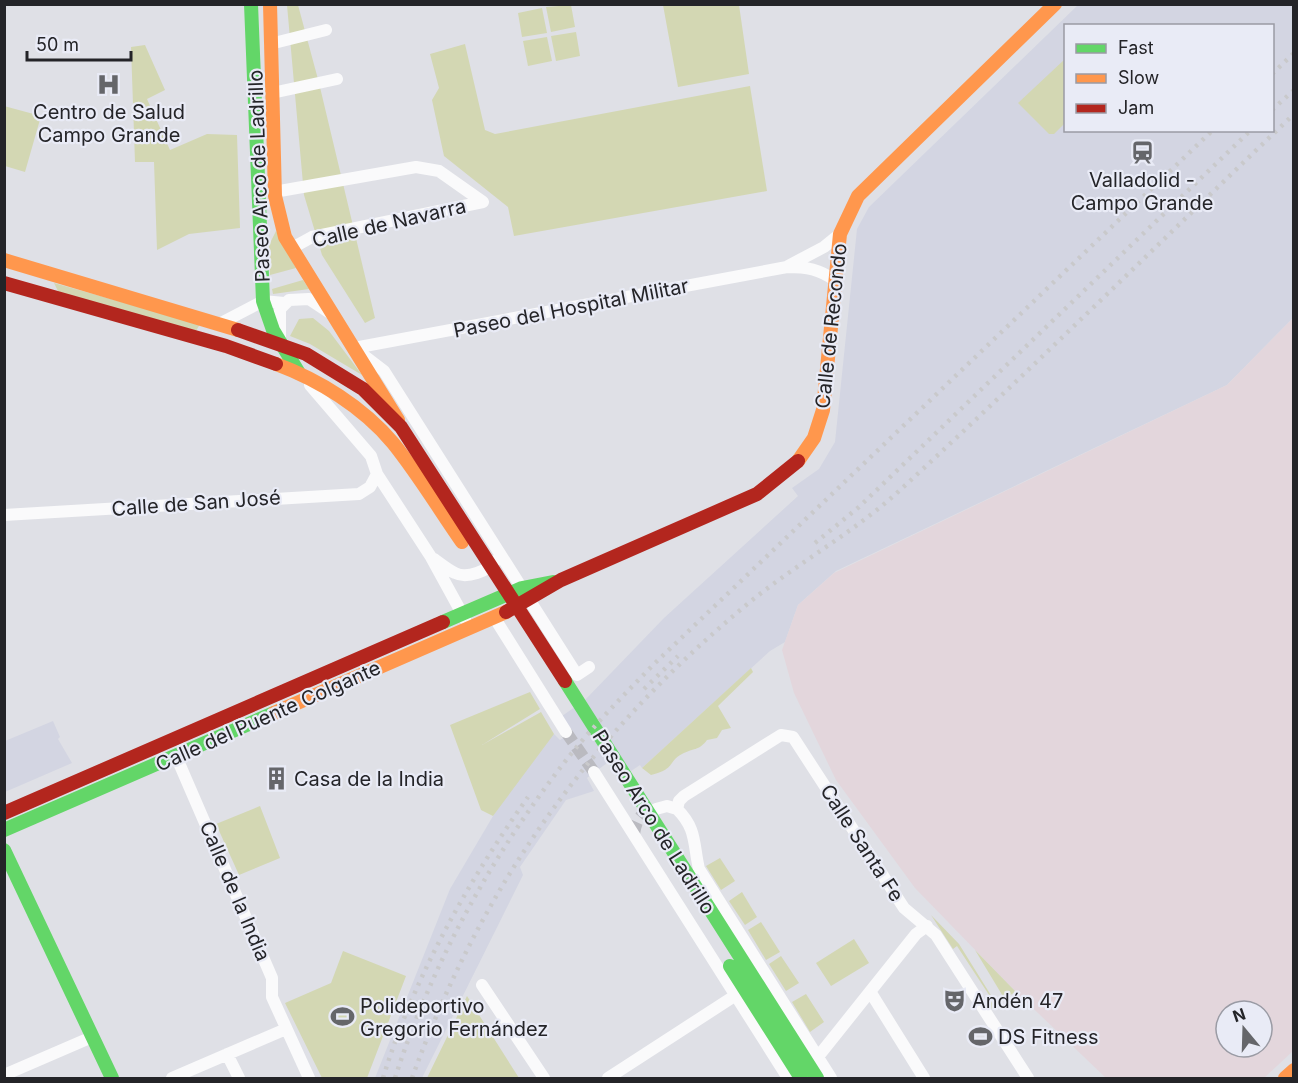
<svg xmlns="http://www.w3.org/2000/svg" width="1298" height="1083" viewBox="0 0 1298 1083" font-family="Inter,sans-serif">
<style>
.built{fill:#d3d5e2;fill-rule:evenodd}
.industrial{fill:#e3d6dc;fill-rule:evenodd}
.green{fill:#d3d7b3}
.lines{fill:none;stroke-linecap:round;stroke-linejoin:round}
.street-tunnel{stroke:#babac0;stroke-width:12;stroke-dasharray:12 6;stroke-linecap:butt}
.street{stroke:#fafafb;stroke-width:12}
.fast{stroke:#63d668;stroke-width:14}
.slow{stroke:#ff974d;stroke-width:14}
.jam{stroke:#b3261e;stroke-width:14}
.rail{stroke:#c9c9cb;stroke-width:4.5;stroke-dasharray:3 6;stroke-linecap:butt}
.labels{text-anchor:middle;stroke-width:4.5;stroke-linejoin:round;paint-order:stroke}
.poi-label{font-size:20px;fill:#242428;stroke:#e9ebf6;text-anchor:start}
.street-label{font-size:20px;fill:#242428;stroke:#e9ebf6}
</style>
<rect width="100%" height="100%" fill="#dfe0e6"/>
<path class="built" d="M 1078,5 L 1293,5 L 1293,318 L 1227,385 L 836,571 L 798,605 L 785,642 L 770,651 L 642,768 L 640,765 L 631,771 L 619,754 L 587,778 L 594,791 L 566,800 L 520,867 L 523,875 L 422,1078 L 375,1078 L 450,889 L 529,755 L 554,734 L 560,740 L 572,732 L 562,716 L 585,700 L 664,618 L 798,496 L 792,488 L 819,469 L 835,442 L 857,229 L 869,207 ZM 1066,26 L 1272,26 L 1272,130 L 1066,130 Z
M 53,721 L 60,737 L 58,739 L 72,763 L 5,792 L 5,741 Z"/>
<path class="industrial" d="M 1293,318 L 1293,1051 L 1264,1078 L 1106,1078 L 1016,992 L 915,888 L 836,780 L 794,693 L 782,650 L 798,605 L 834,573 L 1227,385 ZM 1226,1011 L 1262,1011 L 1262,1047 L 1226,1047 Z"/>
<path class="green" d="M 287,5 L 298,5 L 319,83 L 375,318 L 365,323 L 322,255 L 304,195 Z
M 571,5 L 575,27 L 551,32 L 546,7 Z
M 663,5 L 739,5 L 749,74 L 678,87 Z
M 542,8 L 547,33 L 522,37 L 518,13 Z
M 576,32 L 580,56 L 556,61 L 551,36 Z
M 547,37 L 552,61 L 528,66 L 523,41 Z
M 465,44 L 485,130 L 495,134 L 750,86 L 767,191 L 514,236 L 508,207 L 444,156 L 432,100 L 439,88 L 430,54 Z
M 145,45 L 165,90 L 147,99 L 170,150 L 207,134 L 237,135 L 240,228 L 189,234 L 157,250 L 154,162 L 135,162 L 131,47 Z
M 1065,59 L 1065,123 L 1054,134 L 1049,134 L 1018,103 Z
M 4,106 L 41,116 L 25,172 L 5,166 Z
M 276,231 L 296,268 L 270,275 L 269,245 Z
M 303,280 L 309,289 L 273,294 L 272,289 Z
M 54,283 L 200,324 L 196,331 L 59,293 Z
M 313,318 L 329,331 L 362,375 L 310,344 L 290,336 L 299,319 Z
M 751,668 L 753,672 L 718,706 L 731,728 L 722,730 L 717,738 L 707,740 C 699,751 693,748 682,754 C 668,761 676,769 651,775 L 642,768 Z
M 530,692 L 540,709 L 482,745 L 541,712 L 554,734 L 493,816 L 481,810 L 450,725 Z
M 260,806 L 280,858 L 239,875 L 216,824 Z
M 720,858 L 735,881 L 721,890 L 706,866 Z
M 742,892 L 757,917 L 745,925 L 729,901 Z
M 931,915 L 959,944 L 997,1005 L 992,1009 L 989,1004 L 993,1001 L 957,946 L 953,949 Z
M 761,922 L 780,952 L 766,960 L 748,930 Z
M 854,939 L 869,963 L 831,986 L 816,963 Z
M 975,950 L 1016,992 L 1004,998 Z
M 343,951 L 406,976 L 367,1078 L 322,1078 L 285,1003 L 331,983 Z
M 781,956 L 799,983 L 786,991 L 769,964 Z
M 806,994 L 824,1022 L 810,1032 L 792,1002 Z
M 467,996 L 519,1078 L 427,1078 Z"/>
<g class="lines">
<path class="street-tunnel" d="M 566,732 L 594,772
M 634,834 C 636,821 639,815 652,809"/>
<path class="street" d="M 270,44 L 326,30
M 272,93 L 337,79
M 274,192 L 416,167 L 439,171 L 483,202 L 312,237 L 292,248
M 788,266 L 824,247 L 840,234
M 221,323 L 263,301 L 284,303
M 280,339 L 280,309 L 289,300 L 309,299 L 330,313
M 354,348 L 787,267 C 807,267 819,269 836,281
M 358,351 L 384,371 L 577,675 L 589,667
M 310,385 L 371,456 L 377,474 L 431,557 L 465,619
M 4,515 L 359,494 L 370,487 L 377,474
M 434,559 C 441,564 448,570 455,573 C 467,579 488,571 495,561
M 494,617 L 566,732
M 176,756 L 272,978 L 272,997 L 309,1078
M 594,772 L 788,1078
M 656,809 L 667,806 L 677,809
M 677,809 L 679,801 L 684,796 L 781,735 L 793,737 L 904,908 L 936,935 L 1028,1078
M 677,809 C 697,829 693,843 699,869 L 831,1078
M 482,985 L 544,1078
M 871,993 L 924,1078
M 227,1054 L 239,1078
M 817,1058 L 916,934 L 927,926
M 4,1075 L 92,1037
M 172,1078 L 286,1029
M 608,1078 L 736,995"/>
<path class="fast" d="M 251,4 L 263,301 L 273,330 L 299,373
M 443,622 L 522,588 L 553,582
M 565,681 L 817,1078
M 4,830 L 274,713
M 4,850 L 112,1078
M 730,966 L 801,1078"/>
<path class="slow" d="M 270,4 L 275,196 L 285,237 L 398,420
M 4,260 L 238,330
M 276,364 C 319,380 363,407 393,443 C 418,474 439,509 462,542
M 798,461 L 814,438 L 823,410 L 840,234 L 858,196 L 1055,4
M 274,713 L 506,612
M 1285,1078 L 1294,1070"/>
<path class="jam" d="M 4,283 L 226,346 L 276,364
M 238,330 L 306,354 L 363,389 L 401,427 L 565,681
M 506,612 L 561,580 L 757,494 L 798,461
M 4,813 L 443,622"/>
<path class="rail" d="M 1272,74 L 1294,53
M 1272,110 L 1294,90
M 815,543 L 859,507 L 1251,130
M 644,689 L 678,656
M 383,1078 C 414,977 467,883 528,797
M 395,1078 C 432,963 492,855 567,759 C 593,726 623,696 653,665 L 1213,130
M 412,1078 C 481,887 588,737 745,606 C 794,565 852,534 899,491 C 1033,368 1162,240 1294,114"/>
</g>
<defs>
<symbol id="hospital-bare" viewBox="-9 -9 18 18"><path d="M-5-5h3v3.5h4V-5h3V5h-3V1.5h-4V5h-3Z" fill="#65666a" stroke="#e9ebf6" stroke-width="2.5" paint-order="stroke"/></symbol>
<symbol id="station-bare" viewBox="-9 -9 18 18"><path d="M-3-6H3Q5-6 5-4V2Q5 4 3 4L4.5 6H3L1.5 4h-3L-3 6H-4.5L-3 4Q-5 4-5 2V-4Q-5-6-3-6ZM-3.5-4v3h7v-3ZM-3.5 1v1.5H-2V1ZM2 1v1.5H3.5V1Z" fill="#65666a" stroke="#e9ebf6" stroke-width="2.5" paint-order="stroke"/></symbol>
<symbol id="building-bare" viewBox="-9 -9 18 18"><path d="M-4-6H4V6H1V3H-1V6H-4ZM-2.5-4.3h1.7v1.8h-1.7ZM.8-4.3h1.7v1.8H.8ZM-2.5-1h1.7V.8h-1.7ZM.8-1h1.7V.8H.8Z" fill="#65666a" stroke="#e9ebf6" stroke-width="2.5" paint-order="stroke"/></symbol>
<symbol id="theatre-bare" viewBox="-9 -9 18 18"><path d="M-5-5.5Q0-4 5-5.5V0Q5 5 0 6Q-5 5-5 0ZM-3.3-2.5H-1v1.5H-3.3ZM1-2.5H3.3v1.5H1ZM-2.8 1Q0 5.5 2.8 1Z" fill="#65666a" stroke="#e9ebf6" stroke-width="2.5" paint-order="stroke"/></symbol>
<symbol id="stadium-bare" viewBox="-9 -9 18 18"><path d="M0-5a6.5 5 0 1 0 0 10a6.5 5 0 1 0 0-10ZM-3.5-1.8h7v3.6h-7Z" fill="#65666a" stroke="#e9ebf6" stroke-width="2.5" paint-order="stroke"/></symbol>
</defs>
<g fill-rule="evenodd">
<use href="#hospital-bare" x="92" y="68" width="33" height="33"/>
<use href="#station-bare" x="1126" y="136" width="33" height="33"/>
<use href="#building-bare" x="260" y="762" width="33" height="33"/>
<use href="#theatre-bare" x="938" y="984" width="33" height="33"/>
<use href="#stadium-bare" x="326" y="1000" width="33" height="33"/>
<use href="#stadium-bare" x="964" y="1020" width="33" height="33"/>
</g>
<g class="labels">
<g class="poi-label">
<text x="109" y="119" text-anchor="middle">Centro de Salud<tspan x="109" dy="23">Campo Grande</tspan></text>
<text x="1142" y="187" text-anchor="middle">Valladolid -<tspan x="1142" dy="23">Campo Grande</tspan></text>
<text x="294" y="786">Casa de la India</text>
<text x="972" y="1008">Andén 47</text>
<text x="360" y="1013">Polideportivo<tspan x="360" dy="23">Gregorio Fernández</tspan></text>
<text x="998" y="1044">DS Fitness</text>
</g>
<g class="street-label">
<text transform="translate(259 176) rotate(-92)" y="7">Paseo Arco de Ladrillo</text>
<text transform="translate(389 223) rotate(-13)" y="7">Calle de Navarra</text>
<text transform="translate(571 308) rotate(-11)" y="7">Paseo del Hospital Militar</text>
<text transform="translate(831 326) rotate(-84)" y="7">Calle de Recondo</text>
<text transform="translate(196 503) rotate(-4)" y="7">Calle de San José</text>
<text transform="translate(268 716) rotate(-24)" y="7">Calle del Puente Colgante</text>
<text transform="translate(654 822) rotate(58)" y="7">Paseo Arco de Ladrillo</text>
<text transform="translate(862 843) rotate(57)" y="7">Calle Santa Fe</text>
<text transform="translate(235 891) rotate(67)" y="7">Calle de la India</text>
</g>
</g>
<rect width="1298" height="1083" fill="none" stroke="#242428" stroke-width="12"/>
<rect x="1064" y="24" width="210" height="108" fill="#e9ebf6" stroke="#9a9ba4" stroke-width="1.5"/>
<rect x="1076" y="44" width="30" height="9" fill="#63d668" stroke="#9a9ba4" stroke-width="1.5"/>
<text x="1118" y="54" font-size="18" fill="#242428">Fast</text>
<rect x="1076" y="74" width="30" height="9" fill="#ff974d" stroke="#9a9ba4" stroke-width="1.5"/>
<text x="1118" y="84" font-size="18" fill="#242428">Slow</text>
<rect x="1076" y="104" width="30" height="9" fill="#b3261e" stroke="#9a9ba4" stroke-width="1.5"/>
<text x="1118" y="114" font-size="18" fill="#242428">Jam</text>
<g transform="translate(1244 1029) rotate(341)"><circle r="28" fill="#e9ebf6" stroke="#9a9ba4" stroke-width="1.5"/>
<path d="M0-4.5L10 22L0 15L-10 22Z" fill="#65666a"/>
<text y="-9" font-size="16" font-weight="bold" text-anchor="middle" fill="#242428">N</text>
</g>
<path d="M27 51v9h104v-9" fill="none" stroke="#242428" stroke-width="3"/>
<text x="36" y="51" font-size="18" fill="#242428" stroke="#e9ebf6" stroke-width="4.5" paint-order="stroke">50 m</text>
</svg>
